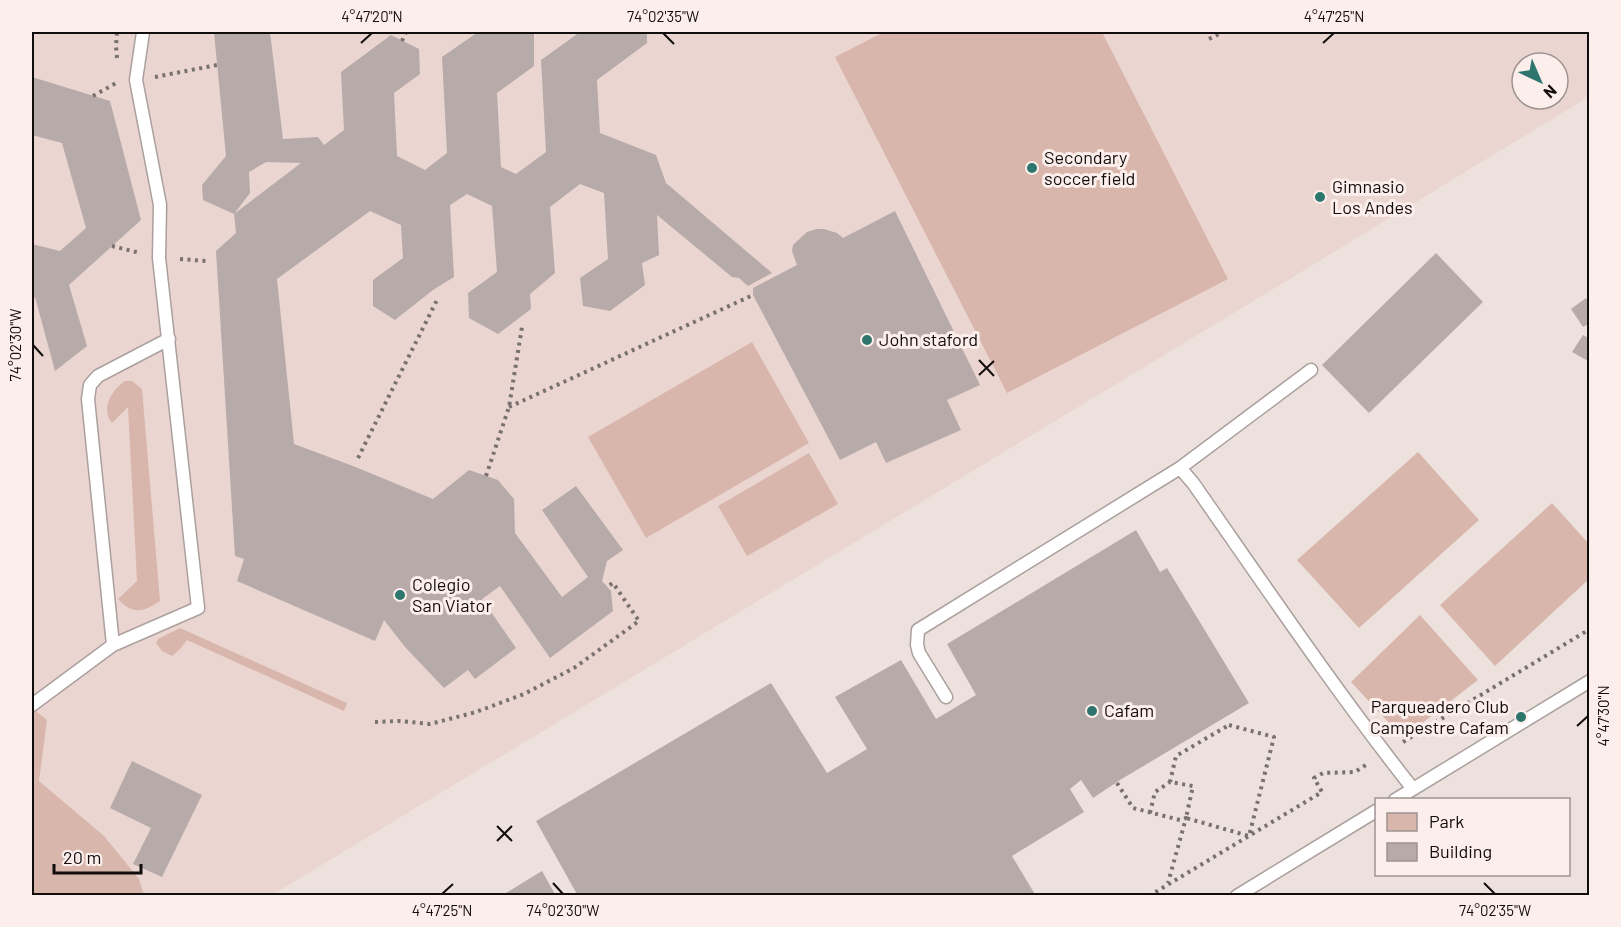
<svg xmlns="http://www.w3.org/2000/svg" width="1621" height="927" viewBox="0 0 1621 927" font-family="Barlow,sans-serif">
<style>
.built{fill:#ead5d0;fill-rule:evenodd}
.green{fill:#d9b6ac}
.building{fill:#b6aba8}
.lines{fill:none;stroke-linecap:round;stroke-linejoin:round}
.service-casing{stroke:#aba09d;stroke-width:15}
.path{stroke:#79716f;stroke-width:4;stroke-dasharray:3 4.5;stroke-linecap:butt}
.service{stroke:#fff;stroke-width:12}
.ticks{fill:none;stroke:#110d0c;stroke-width:2}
.poi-dot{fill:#2d756d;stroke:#fbeeeb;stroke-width:2}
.labels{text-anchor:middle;stroke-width:6;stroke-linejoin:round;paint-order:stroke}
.poi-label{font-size:18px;fill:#110d0c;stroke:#fbeeeb;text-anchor:start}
.neatline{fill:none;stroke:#110d0c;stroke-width:2}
.ticks-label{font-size:15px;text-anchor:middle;fill:#110d0c}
</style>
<rect width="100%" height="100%" fill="#ede1de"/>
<path class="built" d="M 32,32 L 1589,32 L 1590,96 L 1265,294 L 272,895 L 32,896 ZM 1522,63 L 1558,63 L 1558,99 L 1522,99 Z"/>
<path class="green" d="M 884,32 L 1102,32 L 1228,279 L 1007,393 L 835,57 Z
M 752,342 L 809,443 L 646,538 L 588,437 Z
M 125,381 L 132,381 L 142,389 L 160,601 C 144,612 132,615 118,599 L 137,581 L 128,407 L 112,423 C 100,408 112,390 125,381 Z
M 1418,452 L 1479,520 L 1359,628 L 1297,560 Z
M 809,453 L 838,504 L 747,556 L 718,506 Z
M 1552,503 L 1589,544 L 1589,579 L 1495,666 L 1440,605 Z
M 1420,615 L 1478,680 L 1403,738 L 1351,682 Z
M 180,628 L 347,703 L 344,711 L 187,640 L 180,649 L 172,656 L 162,651 L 156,643 L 158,639 Z
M 32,708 L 47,720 L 39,781 L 104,836 L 139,879 L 144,895 L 32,895 Z"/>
<path class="building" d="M 214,32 L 270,32 L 283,139 L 318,137 L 324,145 L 344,130 L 341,72 L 391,35 L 419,49 L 420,74 L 394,93 L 397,156 L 425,170 L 447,153 L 442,57 L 478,32 L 534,32 L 534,66 L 497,93 L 501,167 L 516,174 L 546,152 L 541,60 L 580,32 L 647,32 L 647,43 L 597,80 L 600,133 L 656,155 L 666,183 L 772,273 L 748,286 L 739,278 L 732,277 L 657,215 L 659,255 L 642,263 L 645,285 L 610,311 L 583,306 L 580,278 L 608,259 L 604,193 L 580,184 L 550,207 L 555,273 L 530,294 L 531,309 L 498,334 L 469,318 L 468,293 L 497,272 L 492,206 L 467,194 L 450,205 L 454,277 L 433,290 L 395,320 L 373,306 L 373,280 L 403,258 L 401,225 L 370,211 L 277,279 L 294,444 L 353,466 L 433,499 L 469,470 L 498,480 L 514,499 L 515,533 L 562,597 L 588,577 L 542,510 L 576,486 L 623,550 L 607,561 L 602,581 L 611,591 L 613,611 L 550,658 L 500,586 L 482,599 L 516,648 L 475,679 L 468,670 L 444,688 L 405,647 L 384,620 L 375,641 L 237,581 L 244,559 L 235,556 L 216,251 L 236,233 L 234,214 L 301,163 L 266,162 L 249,172 L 250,193 L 234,214 L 203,200 L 202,185 L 226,156 Z
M 32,77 L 110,101 L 141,220 L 69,285 L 87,346 L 55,371 L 35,297 L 32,301 L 32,244 L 60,251 L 86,228 L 62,143 L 32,135 Z
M 895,211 L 980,385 L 947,400 L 961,430 L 886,463 L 876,442 L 840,460 L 753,295 L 753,288 L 797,265 L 792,251 L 793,245 L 807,232 L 817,229 L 824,229 L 837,233 L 843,238 Z
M 1436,253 L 1483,302 L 1369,413 L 1322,365 Z
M 1586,298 L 1590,304 L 1590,323 L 1583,327 L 1571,309 Z
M 1583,335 L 1590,339 L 1588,361 L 1572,352 Z
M 1136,530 L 1160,572 L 1167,568 L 1249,703 L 1120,780 L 1093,798 L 1081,780 L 1070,789 L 1084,812 L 1012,856 L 1036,896 L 578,896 L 536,821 L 771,683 L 827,773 L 867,749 L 835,697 L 901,660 L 936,719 L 976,695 L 947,644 Z
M 132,761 L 202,795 L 162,877 L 133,864 L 151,828 L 110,808 Z
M 542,871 L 556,896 L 501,896 Z"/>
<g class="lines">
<defs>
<path id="service" d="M 1180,468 L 1311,370
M 113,645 L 88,399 L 90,385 L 98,376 L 169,339
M 946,697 L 919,653 L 917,645 L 918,630 L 1180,468 L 1193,483 C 1265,586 1335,690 1413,789
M 32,705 L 113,645 L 198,608 L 159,258 L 160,205 L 136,80 L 143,32
M 1395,800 L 1590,681
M 1237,896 L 1376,811"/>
</defs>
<use href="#service" class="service-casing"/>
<path class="path" d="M 1209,39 L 1223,32
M 402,41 L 406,32
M 117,58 L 116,46 L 117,32
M 155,77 L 217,65
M 93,96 L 116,83
M 112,246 L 140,253
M 180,259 L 206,261
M 509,407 L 753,295
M 358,458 L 437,300
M 486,476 L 509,407 L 522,327
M 375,722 L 399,721 L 430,724 L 476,712 L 524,694 L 574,668 L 639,621 L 613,583 L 607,587
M 1229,725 L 1274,737 L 1249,836 L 1186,818 L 1193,786 L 1170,782 L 1176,756 Z
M 1403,742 L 1590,629
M 1117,783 L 1133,808 L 1180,820 L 1186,818 L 1168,883
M 1150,813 L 1155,792 L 1170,782
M 1149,896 L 1322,792 L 1314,778 L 1323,773 L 1355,772 L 1369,763"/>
<use href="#service" class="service"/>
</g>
<path class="ticks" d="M 663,33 L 674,44M 361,43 L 372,33M 1323,43 L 1334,33M 33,345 L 43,356M 979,360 L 994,376M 979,375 L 994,361M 1577,726 L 1588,716M 497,826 L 512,841M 497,841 L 512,826M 553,883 L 563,894M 1484,883 L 1495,894M 442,894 L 453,884"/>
<g class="poi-dot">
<circle cx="1032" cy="168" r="6"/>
<circle cx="1320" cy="197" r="6"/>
<circle cx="867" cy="340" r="6"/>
<circle cx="400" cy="595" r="6"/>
<circle cx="1092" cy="711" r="6"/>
<circle cx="1521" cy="717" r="6"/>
</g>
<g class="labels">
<g class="poi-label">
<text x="1044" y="164">Secondary<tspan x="1044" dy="21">soccer field</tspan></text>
<text x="1332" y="193">Gimnasio<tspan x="1332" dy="21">Los Andes</tspan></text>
<text x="879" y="346">John staford</text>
<text x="412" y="591">Colegio<tspan x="412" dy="21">San Viator</tspan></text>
<text x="1509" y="713" text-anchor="end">Parqueadero Club<tspan x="1509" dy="21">Campestre Cafam</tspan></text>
<text x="1104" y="717">Cafam</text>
</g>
</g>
<rect width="1621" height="927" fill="none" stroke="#fbeeeb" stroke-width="66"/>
<rect x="1375" y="798" width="195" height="78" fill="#fbeeeb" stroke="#9d9492" stroke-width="1.5"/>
<rect x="1387" y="813" width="30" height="18" fill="#d9b6ac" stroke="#9d9492" stroke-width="1.5"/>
<text x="1429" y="828" font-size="18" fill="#110d0c">Park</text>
<rect x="1387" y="843" width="30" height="18" fill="#b6aba8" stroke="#9d9492" stroke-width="1.5"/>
<text x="1429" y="858" font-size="18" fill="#110d0c">Building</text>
<g transform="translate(1540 81) rotate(136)"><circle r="28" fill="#fbeeeb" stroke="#9d9492" stroke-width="1.5"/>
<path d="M0-4.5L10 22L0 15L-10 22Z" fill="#2d756d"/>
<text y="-9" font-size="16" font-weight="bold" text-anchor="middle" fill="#110d0c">N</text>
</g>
<path d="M54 864v9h87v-9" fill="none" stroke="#110d0c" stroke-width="3"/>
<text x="63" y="864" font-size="18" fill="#110d0c" stroke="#fbeeeb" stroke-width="4.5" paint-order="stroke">20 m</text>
<rect x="33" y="33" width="1555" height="861" class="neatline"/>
<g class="ticks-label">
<text x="372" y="22">4°47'20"N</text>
<text x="663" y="22">74°02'35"W</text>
<text x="1334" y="22">4°47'25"N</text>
<text transform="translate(16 345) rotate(-90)" y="5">74°02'30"W</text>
<text transform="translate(1604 716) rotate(-90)" y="5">4°47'30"N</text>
<text x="442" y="916">4°47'25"N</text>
<text x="563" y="916">74°02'30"W</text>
<text x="1495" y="916">74°02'35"W</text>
</g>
</svg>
